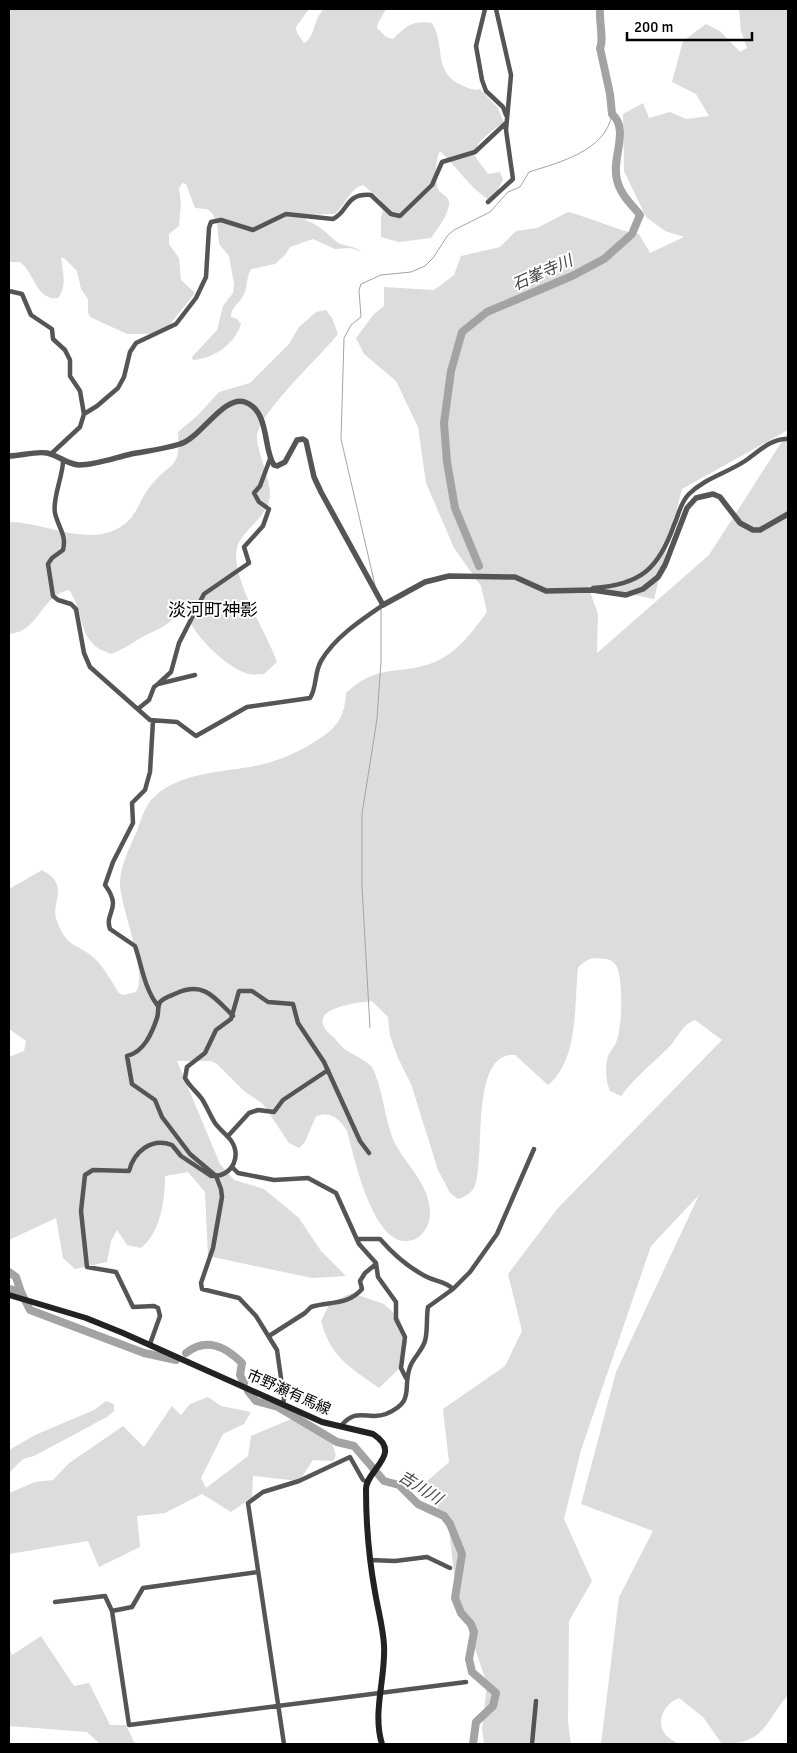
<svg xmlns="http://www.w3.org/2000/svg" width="797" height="1753" viewBox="0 0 797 1753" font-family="Signika,'Noto Sans JP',sans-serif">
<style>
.green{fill:#dcdcdc}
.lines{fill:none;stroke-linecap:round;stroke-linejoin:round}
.stream{stroke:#a3a3a3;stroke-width:1}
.river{stroke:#a3a3a3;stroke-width:8}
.minor{stroke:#555;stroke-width:4.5}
.tertiary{stroke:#555;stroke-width:5.5}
.secondary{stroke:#222;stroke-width:6}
.labels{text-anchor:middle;stroke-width:4;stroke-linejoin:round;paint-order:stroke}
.street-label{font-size:15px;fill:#000;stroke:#fff}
.water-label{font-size:16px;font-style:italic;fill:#444;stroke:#fff}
.quarter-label{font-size:18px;fill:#000;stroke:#fff}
</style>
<rect width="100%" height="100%" fill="#fff"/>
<path class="green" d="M 9,9 L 309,9 L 296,27 L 297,33 L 304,43 C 315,38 313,19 324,9 L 386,9 L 378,23 L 377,28 L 386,37 L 393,39 C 406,26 413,20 432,23 C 446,45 432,71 461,85 C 468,88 473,91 480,89 L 498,108 L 504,123 C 492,130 476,141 474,155 L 488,174 L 500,172 L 503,180 L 495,194 L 487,199 C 466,183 458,168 440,151 C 435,159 435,180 438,189 C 441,195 450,196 449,204 C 448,216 437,229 431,238 L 399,242 L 381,237 L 381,217 L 384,208 L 380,199 L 363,185 C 350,188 345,205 335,214 L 308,215 L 305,220 C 321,226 325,232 337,242 C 342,246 353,245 362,252 L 351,248 L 335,249 L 313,239 L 290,247 L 285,255 L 275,264 L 251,269 C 246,277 248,288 243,296 C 238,305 231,307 231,317 L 237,319 L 241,324 C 235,344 213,359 193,360 L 192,357 L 217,330 L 223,306 L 233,293 L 234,284 L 229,256 L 219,244 L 217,223 L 212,213 L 207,209 L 195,208 L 186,184 L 183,183 L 179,188 L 181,204 L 179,226 L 169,234 L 169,244 L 179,258 L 181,280 L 195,293 L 171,323 L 164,329 L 149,334 L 127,334 L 90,317 L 88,312 L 88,299 L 81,289 L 77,271 L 64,258 L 61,258 C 63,272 67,286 58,298 C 36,301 35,273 20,262 L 9,262 Z
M 739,9 L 788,9 L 788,430 L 682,489 L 654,599 L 588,586 L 598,614 L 597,653 L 709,555 L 788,432 L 788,1695 C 764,1723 765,1744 722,1744 L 703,1717 L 679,1698 C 665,1703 655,1721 665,1734 C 668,1738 674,1741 678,1744 L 601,1744 L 619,1597 L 653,1531 L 581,1504 L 616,1372 L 699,1195 L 651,1246 L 581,1450 L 564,1519 L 592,1581 L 569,1621 L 568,1722 L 571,1744 L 484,1744 L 482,1729 L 487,1684 L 456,1593 L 449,1528 L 425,1483 L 449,1462 L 443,1409 L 505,1366 L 522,1331 L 508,1274 L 558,1208 L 722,1040 L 695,1020 C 681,1025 678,1039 668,1048 C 652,1064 634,1078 621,1096 L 610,1091 C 606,1081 605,1071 607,1060 C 608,1053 615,1047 617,1040 C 622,1026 624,975 615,964 C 610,958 604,959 597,958 C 590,958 582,962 578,968 C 574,1005 579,1060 548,1085 L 515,1055 C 468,1051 487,1162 474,1188 C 471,1193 464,1197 458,1199 L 450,1193 L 438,1170 L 411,1084 L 398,1058 L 390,1036 L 388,1017 L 372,1001 C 354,1003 301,1009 332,1036 C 337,1040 340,1046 346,1050 C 355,1056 364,1059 372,1067 C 384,1090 385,1127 397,1147 C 409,1168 431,1187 430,1215 C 430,1224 423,1236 415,1239 C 375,1257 354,1156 347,1131 C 339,1118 331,1111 316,1116 L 305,1142 L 299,1148 L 289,1143 L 263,1104 L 244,1091 L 217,1064 L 211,1061 L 177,1061 L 220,1164 L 234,1180 L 264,1189 L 299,1218 L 321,1251 L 346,1276 L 312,1278 L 208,1256 L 205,1192 L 188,1172 L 165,1176 C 165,1199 161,1232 141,1248 L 127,1245 L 117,1230 L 111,1241 L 107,1262 L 75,1269 L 63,1258 L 56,1218 L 9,1240 L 9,1057 L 24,1051 L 26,1041 L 9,1029 L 9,889 L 42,870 C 72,887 49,901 57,921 C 68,950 75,941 94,958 C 104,967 111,981 119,993 L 123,995 L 136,992 C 149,972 119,906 120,881 C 121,864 130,847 137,831 C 141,820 145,805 154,797 C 185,768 233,774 271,762 C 287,757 302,750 316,741 C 336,729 345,717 346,693 C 379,662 400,676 435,662 C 458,652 472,632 487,612 L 481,586 L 454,548 L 426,483 L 418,427 L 396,381 L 364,354 L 356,338 L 374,314 L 384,306 L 384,287 L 434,290 L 454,275 L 461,256 L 500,247 L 516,231 L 537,228 L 568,212 C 593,218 614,230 639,234 L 650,253 L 684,237 L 665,231 L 646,217 L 624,171 L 623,114 L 643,103 L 649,118 L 670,112 L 686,119 L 709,116 L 696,94 L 672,82 L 683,41 L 706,24 L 720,31 L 740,52 L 747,48 L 741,31 Z
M 326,310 L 332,318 L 338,334 C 322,355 256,415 257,438 C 258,457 274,484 269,501 C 265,518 240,533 237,548 C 230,577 267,633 277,662 L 264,674 C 259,674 253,675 249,674 C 228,669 193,635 187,615 L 179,613 C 165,629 156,629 139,639 C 129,645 122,650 111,654 C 105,651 97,649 93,644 C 79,630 82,607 69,590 C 41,595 39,632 9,634 L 9,522 C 48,522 98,553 130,519 C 139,509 143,493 153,483 C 174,459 180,470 178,432 L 197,416 L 219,392 L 250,383 L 289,344 L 299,327 L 316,312 Z
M 352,1293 L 384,1304 L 400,1319 L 407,1343 L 401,1367 L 379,1388 C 350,1367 331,1358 321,1321 L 330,1303 Z
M 208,1397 L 221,1406 L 251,1412 L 244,1424 L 223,1434 L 201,1478 L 206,1488 L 248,1456 L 251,1436 L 296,1417 L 305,1419 L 330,1436 L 336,1456 L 333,1461 L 313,1460 L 299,1481 L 253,1476 L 252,1497 L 231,1512 L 202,1494 L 165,1513 L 137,1516 L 140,1547 L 99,1567 L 88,1541 L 9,1554 L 9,1493 L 35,1482 L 53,1480 L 68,1464 L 123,1426 L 144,1447 L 172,1406 L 181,1415 L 190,1404 Z
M 106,1401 L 114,1404 L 114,1411 L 107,1417 L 34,1456 L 23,1459 L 9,1473 L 9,1450 L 35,1435 L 94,1410 Z
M 41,1636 L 74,1686 L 89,1683 L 110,1725 L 126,1725 L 135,1744 L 100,1744 L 87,1732 L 9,1726 L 9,1648 L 12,1655 Z"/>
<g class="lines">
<path class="stream" d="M 375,585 L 341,439 L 344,338 L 351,325 L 361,317 L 359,290 L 361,284 L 381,275 L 411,272 L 425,266 L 433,258 L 448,235 L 454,230 L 490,212 L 508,192 L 520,187 L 529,172 C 560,162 606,151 612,114
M 370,1028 L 362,887 L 362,814 L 377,719 L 381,661 L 381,608"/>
<path class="river" d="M 479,566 L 455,508 L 447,462 L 444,423 L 451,371 L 462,332 L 487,312 L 572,276 L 604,259 L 632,234 L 640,215 C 631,204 620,194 617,180 C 611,158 630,130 612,114 L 610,94 L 600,48 C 604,41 599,20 600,9
M 9,1272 L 16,1277 L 21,1292
M 9,1289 L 21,1292 L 30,1310 L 144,1353 L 176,1360
M 186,1353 C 206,1337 225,1346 242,1363 L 240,1375 L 244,1383
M 248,1391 L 256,1401 L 278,1407 L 337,1442 L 354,1446 L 384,1481 L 399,1485 L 418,1504 L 444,1516 L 450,1524 L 462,1554 L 455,1598 L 461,1613 L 471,1624 L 474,1632 L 469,1659 L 472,1672 L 496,1693 L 493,1706 L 476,1722 L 473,1744"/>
<path class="minor" d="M 485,9 L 476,46 L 482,80 L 486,91 L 503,107 L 506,115
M 488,202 L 513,179 L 506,130 L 511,75 L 496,9
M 9,291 L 22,294 L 31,315 L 52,329 L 53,339 L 65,350 L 70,360 L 70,376 L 80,391 L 84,414 L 80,427 L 51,454
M 84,414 L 97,406 L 118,388 L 124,377 L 130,352 L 136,343 L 176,324 L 196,298 L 206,277 L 209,228 L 211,222 L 221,220 L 253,230 L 286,214 L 333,219 C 349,211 345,193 371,195 L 391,214 L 400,216 L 432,185 L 442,162 L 475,152 L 506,123
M 63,461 C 63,476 52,499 55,513 C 58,527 67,535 63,550 L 52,558 L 48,564 L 53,596 L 58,600 L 71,604 L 76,609 L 84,653 L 90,667 L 150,720 L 177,722 L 196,736 L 247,707 L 310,698 C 317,688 314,673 321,661 C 335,637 361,620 383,605
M 592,590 L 593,588 C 641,585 659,568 674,525 C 679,514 680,503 689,494 C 705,478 727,473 745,461 C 759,451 772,438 788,439
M 158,684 L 171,672 L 179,643 L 204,594 L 249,563 L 244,547 L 263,526 L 269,509 L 259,502 L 254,493 L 260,486 L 270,459
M 139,708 L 149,700 L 154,687 L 158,684 L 195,675
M 153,721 L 150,772 L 145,790 L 132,803 L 133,823 L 113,862 L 105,885 C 123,909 104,912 110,929 L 135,946 C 142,966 144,988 158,1006
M 233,1016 C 215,998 204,981 177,993 C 171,996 165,997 160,1002 C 157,1007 159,1012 157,1018 C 152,1033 144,1052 127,1056 L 132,1084 L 155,1100 L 162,1117 L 190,1154 L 216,1176 L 221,1189 L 222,1197 L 213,1248 L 201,1283 L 202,1289 L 239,1298 L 256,1316 L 277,1350 L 284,1399 L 283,1403
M 228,1136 L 249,1113 L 258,1110 L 274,1112 L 283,1100 L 328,1070
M 233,1168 L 238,1173 L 274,1180 L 308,1178 L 336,1193 L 359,1244 L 376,1263 L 378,1277 L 396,1302 L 396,1319 L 405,1337 L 401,1368 L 406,1378
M 357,1239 L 380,1239 C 393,1254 408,1267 425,1276 C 436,1282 445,1281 453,1289
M 269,1336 L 305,1313 L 311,1307 C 330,1301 347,1306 362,1289 L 360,1281 L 365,1273 L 376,1264
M 150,1344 L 160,1316 L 158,1308 L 154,1306 L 133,1307 L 116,1272 L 87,1267 L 81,1211 L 85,1175 L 93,1170 L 129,1171 C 134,1152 151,1137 172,1145 L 181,1156 L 211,1176 C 233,1178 244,1153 228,1137 C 224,1132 219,1129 215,1123 C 210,1115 207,1107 202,1099 C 197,1092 189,1086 185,1078 L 187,1067 L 205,1053 L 216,1030 L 231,1019 L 239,991 L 252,991 L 268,1002 L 293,1004 L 298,1023 L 324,1062 L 360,1141 L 369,1153
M 341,1426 C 357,1406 368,1421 386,1414 C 416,1401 402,1389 410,1367 C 413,1358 422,1351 425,1341 C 428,1331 426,1318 428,1307 L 453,1289 L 470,1272 L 497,1234 L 534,1149
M 370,1560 L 395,1561 L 427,1557 L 450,1568
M 55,1602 L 105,1596 L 112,1611 L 129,1725 L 466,1682
M 112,1611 L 132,1607 L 143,1588 L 258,1572
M 284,1744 L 248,1503 L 263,1492 L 299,1481 L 350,1457 L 363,1480 L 368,1482
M 532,1744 L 536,1701"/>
<path class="tertiary" d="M 9,456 C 21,456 35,451 47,453 C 58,455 66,464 79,465 C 96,465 114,458 131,454 C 147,451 164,449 180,444 C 201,438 223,395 245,402 C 270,411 263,450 274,465 L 277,466 L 285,462 L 297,440 L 303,439 L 306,441 L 314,477 L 321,492 L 383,605 L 425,582 L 449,576 L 515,577 L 546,591 L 592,590 L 626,595 L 643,589 L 658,577 L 665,565 L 687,508 L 696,498 L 713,494 L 720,497 L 740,523 L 753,530 L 760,530 L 788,514"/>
<path class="secondary" d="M 9,1295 L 86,1318 L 123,1333 L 322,1422 L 373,1434 C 404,1454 366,1470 366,1489 C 366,1523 369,1559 375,1592 C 378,1610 383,1627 384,1645 C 386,1678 372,1712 382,1744"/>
</g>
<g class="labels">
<g class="street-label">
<text transform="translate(289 1392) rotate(24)" y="5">市野瀬有馬線</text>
</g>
<g class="water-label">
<text transform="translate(542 272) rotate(-24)" y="6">石峯寺川</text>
<text transform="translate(421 1487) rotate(32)" y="6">吉川川</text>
</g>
<g class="quarter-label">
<text x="213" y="616">淡河町神影</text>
</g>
</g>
<rect width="797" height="1753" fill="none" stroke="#000000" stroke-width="20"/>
<path d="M627 32v8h125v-8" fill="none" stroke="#000000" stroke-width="2.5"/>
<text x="634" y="32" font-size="15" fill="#000000" stroke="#ffffff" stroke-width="4" paint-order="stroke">200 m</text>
</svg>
